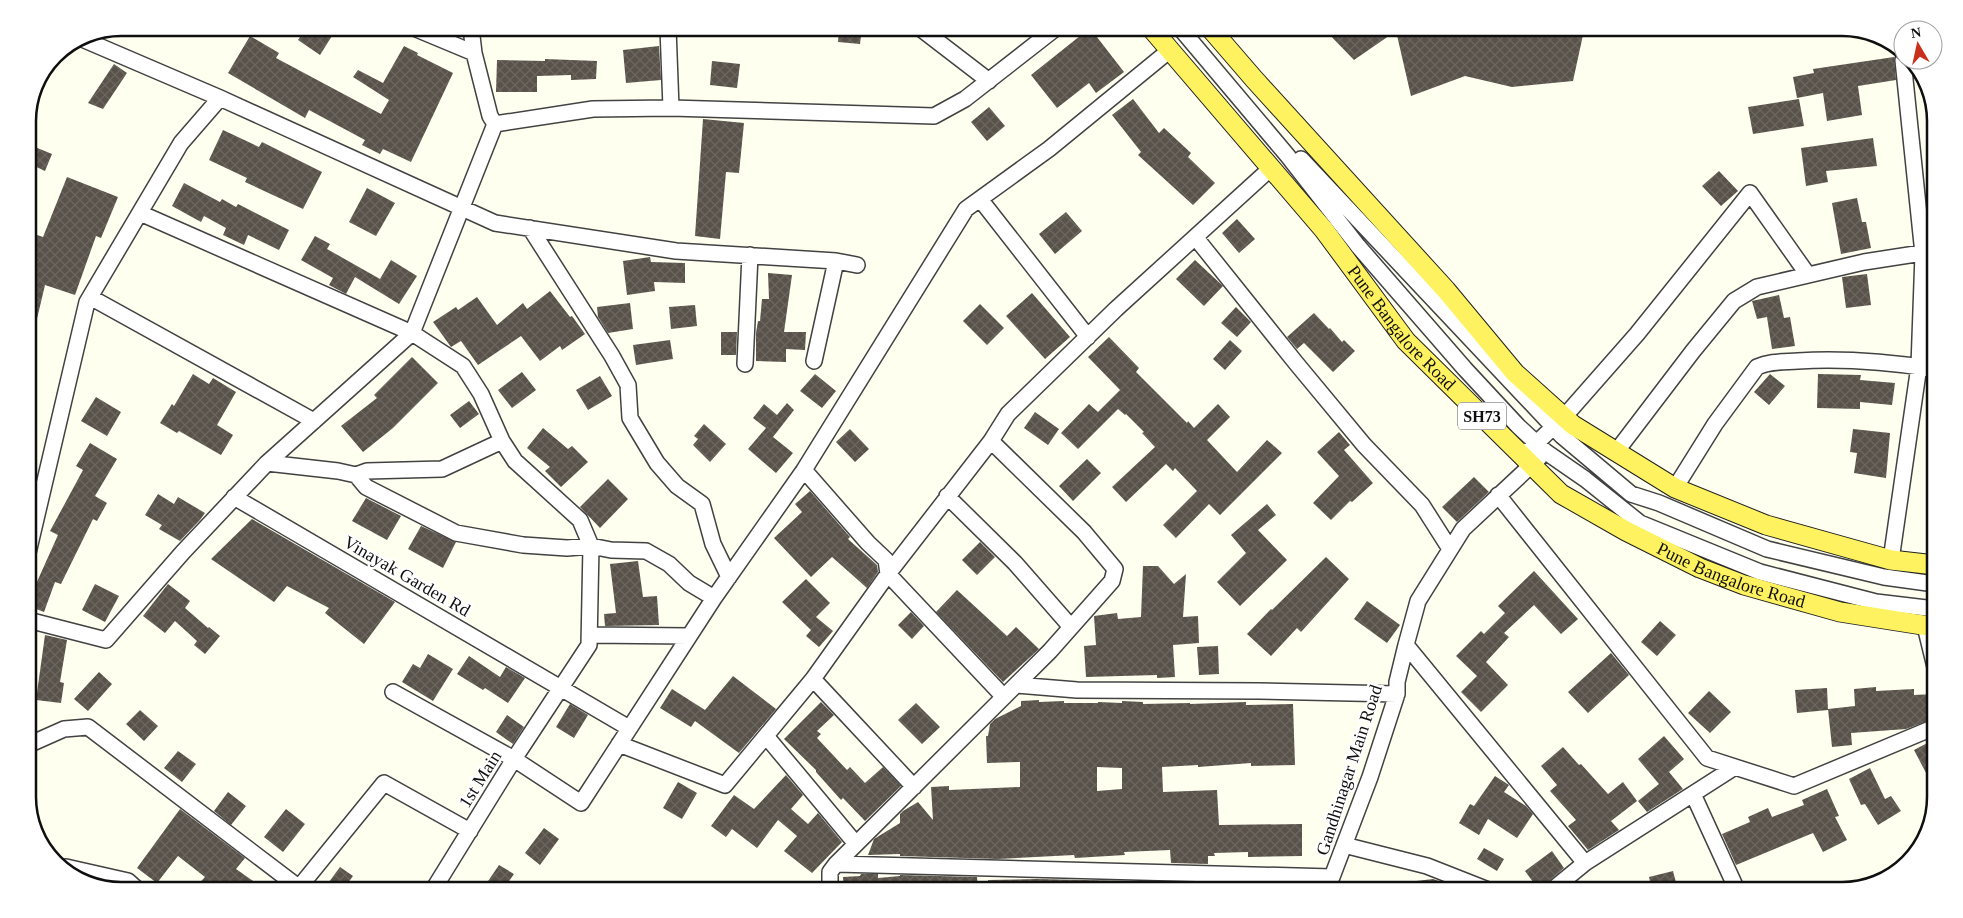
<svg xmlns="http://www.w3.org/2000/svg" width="1963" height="918" viewBox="0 0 1963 918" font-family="'Times New Roman',serif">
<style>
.building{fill:url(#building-cross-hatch);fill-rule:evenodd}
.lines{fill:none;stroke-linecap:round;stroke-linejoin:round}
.minor-casing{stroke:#424242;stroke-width:18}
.major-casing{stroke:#202020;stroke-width:21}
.minor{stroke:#fff;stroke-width:15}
.major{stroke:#fff260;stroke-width:19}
.labels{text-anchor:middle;stroke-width:5;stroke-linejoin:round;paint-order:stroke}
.shield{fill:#fff;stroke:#575757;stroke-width:1}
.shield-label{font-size:16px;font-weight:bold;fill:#0f0f0f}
.street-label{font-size:18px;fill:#0f0f0f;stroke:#fff}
.rim{fill:none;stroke:#0f0f0f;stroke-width:2.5}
</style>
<defs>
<pattern id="building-cross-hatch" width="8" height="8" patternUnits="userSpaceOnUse" patternTransform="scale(1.25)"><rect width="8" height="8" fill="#58524a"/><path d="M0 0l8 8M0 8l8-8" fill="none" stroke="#6b6660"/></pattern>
</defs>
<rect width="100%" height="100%" fill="#fffff0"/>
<path class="building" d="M 306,28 L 337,28 L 320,55 L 298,40 Z
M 839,28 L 862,28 L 860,44 L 838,42 Z
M 1090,28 L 1124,72 L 1096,93 L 1089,83 L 1057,108 L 1031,75 Z
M 1323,28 L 1578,28 L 1583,35 L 1573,81 L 1512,87 L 1465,76 L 1411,96 L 1396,31 L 1354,60 Z
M 250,36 L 279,53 L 276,58 L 381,114 L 389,100 L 353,77 L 358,70 L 383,83 L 404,46 L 418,53 L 417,55 L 453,73 L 411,162 L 383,149 L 380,154 L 362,145 L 365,140 L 309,110 L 305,118 L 228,73 Z
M 659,46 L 661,80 L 626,83 L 623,50 Z
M 1894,57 L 1896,80 L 1858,86 L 1862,115 L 1827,121 L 1823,93 L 1797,98 L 1793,77 L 1814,73 L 1813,69 Z
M 545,59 L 597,61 L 596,79 L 571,80 L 571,75 L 537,76 L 537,92 L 496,92 L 497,60 L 545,61 Z
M 712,61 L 740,64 L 737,88 L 710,85 Z
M 114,64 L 127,73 L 103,109 L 88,103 Z
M 1133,99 L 1159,133 L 1164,128 L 1191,153 L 1188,157 L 1215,183 L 1193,205 L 1138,155 L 1141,152 L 1112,115 Z
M 1799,99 L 1804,126 L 1753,134 L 1748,107 Z
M 989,107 L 1005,126 L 987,141 L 971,122 Z
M 703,119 L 744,123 L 739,173 L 726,172 L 720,239 L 695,236 Z
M 223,130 L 259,147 L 262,142 L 322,172 L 303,209 L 245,182 L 247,178 L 209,160 Z
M 1873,138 L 1877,166 L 1826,171 L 1828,182 L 1806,186 L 1801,148 Z
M 35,147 L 52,154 L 45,171 L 28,163 Z
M 1719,171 L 1738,191 L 1721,206 L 1702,186 Z
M 67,177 L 118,197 L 101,238 L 96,236 L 75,295 L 45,285 L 32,340 L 28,339 L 28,260 L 37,235 L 43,237 Z
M 184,183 L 220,202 L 222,199 L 236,207 L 238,204 L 289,230 L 279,250 L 248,235 L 244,245 L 223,235 L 226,228 L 204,216 L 201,222 L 172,206 Z
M 367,188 L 395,203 L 376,236 L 349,222 Z
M 1857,198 L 1862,222 L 1866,222 L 1871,248 L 1841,254 L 1832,203 Z
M 1066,212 L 1082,231 L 1055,254 L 1039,234 Z
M 1237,219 L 1255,239 L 1239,253 L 1222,233 Z
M 315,236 L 330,244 L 327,249 L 380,279 L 391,260 L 417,276 L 399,304 L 355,277 L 346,294 L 329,285 L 333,278 L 301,260 Z
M 650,257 L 651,262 L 685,263 L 685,283 L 654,282 L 655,291 L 627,295 L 623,261 Z
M 1195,260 L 1223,286 L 1204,306 L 1176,279 Z
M 768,273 L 792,275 L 784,332 L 806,332 L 805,350 L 786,349 L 786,362 L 756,361 L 756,333 L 758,321 L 760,321 L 762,299 L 769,299 Z
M 1867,274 L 1871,305 L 1846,308 L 1842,277 Z
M 550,291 L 570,317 L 572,316 L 585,334 L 562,350 L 560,346 L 540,361 L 521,336 L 478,365 L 461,341 L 451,347 L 433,322 L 456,307 L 458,310 L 477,297 L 497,325 L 523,303 L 527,309 Z
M 1032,293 L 1070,337 L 1045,359 L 1006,316 Z
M 1779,295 L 1784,318 L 1790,317 L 1795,346 L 1772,349 L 1767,317 L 1757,319 L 1752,301 Z
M 630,303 L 633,329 L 608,333 L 598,317 L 597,307 Z
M 980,304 L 1004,328 L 987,345 L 963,321 Z
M 695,305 L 697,326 L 671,329 L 669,307 Z
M 1236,307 L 1251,322 L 1237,337 L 1221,323 Z
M 1314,313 L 1329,329 L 1330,328 L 1342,342 L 1344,340 L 1355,351 L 1333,372 L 1304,343 L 1297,349 L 1287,337 Z
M 721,332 L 737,332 L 736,355 L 721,355 Z
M 1109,337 L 1139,368 L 1136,372 L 1187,423 L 1188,421 L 1194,428 L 1218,404 L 1230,417 L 1207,440 L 1237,472 L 1267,440 L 1282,453 L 1220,515 L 1209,504 L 1176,538 L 1163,525 L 1197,491 L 1175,468 L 1173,471 L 1166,464 L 1126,502 L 1112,487 L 1155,447 L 1142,433 L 1144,432 L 1126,414 L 1125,415 L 1118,409 L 1078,449 L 1061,433 L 1089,404 L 1098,412 L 1120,390 L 1088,357 Z
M 670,340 L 673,359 L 636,365 L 633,345 Z
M 1230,340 L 1242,351 L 1225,370 L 1213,359 Z
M 412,357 L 438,383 L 393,428 L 363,452 L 341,426 L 377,398 L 374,395 Z
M 522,372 L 536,390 L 512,408 L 498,390 Z
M 193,374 L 209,384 L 213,378 L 236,392 L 217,425 L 233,435 L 221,455 L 179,431 L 177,433 L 160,423 L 172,404 L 174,406 Z
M 815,374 L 836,391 L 822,408 L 800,391 Z
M 1770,374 L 1785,386 L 1769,405 L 1754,392 Z
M 1818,374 L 1861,375 L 1860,380 L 1895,383 L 1892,405 L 1860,402 L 1860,409 L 1817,408 Z
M 600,376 L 612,396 L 588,410 L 576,390 Z
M 96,397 L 121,412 L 107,436 L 81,421 Z
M 469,401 L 479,414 L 460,428 L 450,415 Z
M 787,403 L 794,410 L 773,437 L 793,453 L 776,473 L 748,449 L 766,428 L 753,418 L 764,404 L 777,415 Z
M 1035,412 L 1059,429 L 1048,445 L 1024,428 Z
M 704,424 L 726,444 L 710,462 L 693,445 L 698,439 L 694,436 Z
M 543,428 L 568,449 L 572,446 L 588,462 L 561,487 L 545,471 L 550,467 L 527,448 Z
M 850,429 L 869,449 L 855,462 L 836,442 Z
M 1853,429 L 1890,433 L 1886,478 L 1854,473 L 1857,453 L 1850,452 Z
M 1339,432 L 1350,445 L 1344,450 L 1373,483 L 1352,502 L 1350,501 L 1331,520 L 1313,503 L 1339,476 L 1317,452 Z
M 90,443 L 117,459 L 95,496 L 107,503 L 97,521 L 93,519 L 61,584 L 55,582 L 44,612 L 28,606 L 28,592 L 32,582 L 36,584 L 58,535 L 50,531 L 83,470 L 76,466 Z
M 1087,459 L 1101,473 L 1073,501 L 1059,486 Z
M 1474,477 L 1489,492 L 1457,522 L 1442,507 Z
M 608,479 L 628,499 L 600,528 L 580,507 Z
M 810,491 L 850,537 L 848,539 L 877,565 L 878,572 L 867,588 L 832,557 L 811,577 L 774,538 L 802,512 L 795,504 Z
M 158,494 L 174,504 L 178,497 L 205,513 L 200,520 L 180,541 L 159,529 L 162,525 L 145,515 Z
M 366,498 L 401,516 L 387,540 L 352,521 Z
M 1267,504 L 1276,515 L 1258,530 L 1287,560 L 1240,606 L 1217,582 L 1246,553 L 1231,535 Z
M 252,519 L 395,602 L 364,644 L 325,613 L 329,608 L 287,586 L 274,602 L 211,559 Z
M 421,526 L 456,542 L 443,568 L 408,549 Z
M 980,542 L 995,557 L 977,575 L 962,560 Z
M 1326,557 L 1349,579 L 1301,632 L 1297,628 L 1271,656 L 1247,634 L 1271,609 L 1272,610 Z
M 638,561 L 643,597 L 657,596 L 659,625 L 605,626 L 604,614 L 616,613 L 610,564 Z
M 1143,566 L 1158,566 L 1174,584 L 1186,574 L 1183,617 L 1198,616 L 1199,643 L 1173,645 L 1175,677 L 1157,678 L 1157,675 L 1086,677 L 1084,646 L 1096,645 L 1094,616 L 1117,613 L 1118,619 L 1141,617 Z
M 1534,571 L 1578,619 L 1561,634 L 1534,605 L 1504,633 L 1509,637 L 1486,662 L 1508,685 L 1481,712 L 1461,692 L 1477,676 L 1456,656 L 1481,631 L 1484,634 L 1505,613 L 1498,606 Z
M 806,579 L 830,603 L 816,617 L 833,631 L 819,647 L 806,636 L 811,630 L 782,602 Z
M 95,584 L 119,596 L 105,622 L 82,610 Z
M 168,584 L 190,601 L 185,608 L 208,628 L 209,627 L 220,636 L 205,654 L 194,645 L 197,641 L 175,621 L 165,633 L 143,616 Z
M 957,590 L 1007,636 L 1016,627 L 1039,649 L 1003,682 L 936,612 Z
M 1367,601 L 1400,625 L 1387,643 L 1354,619 Z
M 911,612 L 924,626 L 912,639 L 898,625 Z
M 1660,621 L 1676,635 L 1657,656 L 1641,642 Z
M 45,635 L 67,640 L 60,682 L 64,683 L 61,703 L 36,700 Z
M 1218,646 L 1219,674 L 1199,675 L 1197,647 Z
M 1611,653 L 1629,675 L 1588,713 L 1568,692 Z
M 428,654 L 453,669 L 433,701 L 402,682 L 413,664 L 420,668 Z
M 469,656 L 500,677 L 506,667 L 525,678 L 508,703 L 485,688 L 483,690 L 457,674 Z
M 99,672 L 112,684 L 88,711 L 74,699 Z
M 733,676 L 776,709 L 739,753 L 695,721 L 691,727 L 660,708 L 672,689 L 705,710 Z
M 1876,687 L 1876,691 L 1914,689 L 1914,695 L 1935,694 L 1935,718 L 1906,729 L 1851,733 L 1852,745 L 1832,747 L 1828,709 L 1855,706 L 1854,689 Z
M 1827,688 L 1828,710 L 1797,713 L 1795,690 Z
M 1709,691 L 1731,712 L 1710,733 L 1688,713 Z
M 1039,700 L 1039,702 L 1064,701 L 1064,703 L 1098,703 L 1098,702 L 1122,703 L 1122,701 L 1143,702 L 1143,704 L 1190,703 L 1190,704 L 1246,702 L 1246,705 L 1293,704 L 1295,765 L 1251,766 L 1251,763 L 1198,767 L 1198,765 L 1162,767 L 1163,792 L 1217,790 L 1219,825 L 1302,824 L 1302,856 L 1248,857 L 1248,852 L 1214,853 L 1215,856 L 1208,856 L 1208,864 L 1171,863 L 1170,850 L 1124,852 L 1125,855 L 1075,858 L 1074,855 L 998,859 L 900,856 L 900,854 L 868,855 L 874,839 L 900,823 L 900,814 L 903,811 L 918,802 L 933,820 L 931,787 L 949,786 L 949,790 L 1020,787 L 1020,762 L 987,763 L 986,736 L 988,736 L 990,724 L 995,719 L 1021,706 L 1021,701 ZM 1097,767 L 1122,768 L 1122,789 L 1097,791 Z
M 821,702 L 834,715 L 817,731 L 821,734 L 817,738 L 847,770 L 850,767 L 865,783 L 883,767 L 901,786 L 865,821 L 843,798 L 841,800 L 816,772 L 816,770 L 784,739 Z
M 916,703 L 940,727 L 922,744 L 898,720 Z
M 570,704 L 588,715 L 574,738 L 556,727 Z
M 140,710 L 158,726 L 144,741 L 126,724 Z
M 507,715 L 524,727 L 513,744 L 496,732 Z
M 1664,736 L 1684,759 L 1669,772 L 1683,789 L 1647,812 L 1638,801 L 1659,784 L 1638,759 Z
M 1935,739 L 1936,792 L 1914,750 Z
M 1563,747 L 1579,765 L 1581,764 L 1608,794 L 1623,782 L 1637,801 L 1611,821 L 1619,830 L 1588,850 L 1568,826 L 1576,820 L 1550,791 L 1557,785 L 1541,766 Z
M 178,751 L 196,764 L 182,782 L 164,768 Z
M 1870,768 L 1885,799 L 1891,796 L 1901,811 L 1878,825 L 1865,804 L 1861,805 L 1849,779 Z
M 786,775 L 803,795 L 791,809 L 808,824 L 818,813 L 842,842 L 812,873 L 784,851 L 797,836 L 778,820 L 757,848 L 732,829 L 726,837 L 711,826 L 734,795 L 754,809 Z
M 1495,776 L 1509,785 L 1504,792 L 1526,806 L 1533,814 L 1517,838 L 1488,819 L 1479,835 L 1459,823 L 1470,804 L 1474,806 Z
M 678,782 L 697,793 L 682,819 L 663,808 Z
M 1827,789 L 1839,816 L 1835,817 L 1847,840 L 1823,852 L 1813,833 L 1736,865 L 1722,834 L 1750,822 L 1748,817 L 1768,808 L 1772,817 L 1804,805 L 1802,800 Z
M 228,792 L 246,806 L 231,825 L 214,811 Z
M 180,809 L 245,858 L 236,869 L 266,890 L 193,890 L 205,877 L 178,856 L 157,883 L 137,868 Z
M 286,809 L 305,824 L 283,852 L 264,837 Z
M 544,828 L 559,839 L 540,865 L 525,853 Z
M 1484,848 L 1504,859 L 1497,871 L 1477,859 Z
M 1552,851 L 1564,868 L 1539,890 L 1525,871 Z
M 499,865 L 514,874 L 503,890 L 482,890 Z
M 340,867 L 353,876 L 343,890 L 332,890 L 326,886 Z
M 1673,871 L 1678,890 L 1652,890 L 1649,877 Z
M 861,874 L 878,874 L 878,878 L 900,876 L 900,875 L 977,877 L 978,890 L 844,890 L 843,877 L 860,876 Z
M 1037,879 L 1132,881 L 1131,890 L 988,890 L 988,880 Z
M 1433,879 L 1442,882 L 1443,890 L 1401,890 L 1400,883 Z
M 1161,882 L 1235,884 L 1235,890 L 1162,890 Z"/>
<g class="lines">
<defs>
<path id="minor" d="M 414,28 L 474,53
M 471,28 L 474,53 L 490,116 L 495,124 L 593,109 L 671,108 L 934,116 L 965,99 L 1056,28
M 668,28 L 671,108
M 920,28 L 989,81
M 1180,28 L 1287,155 L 1358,246 L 1465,369 L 1518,426 L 1546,452 L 1585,479 L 1640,523 L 1760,572 L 1876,602 L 1935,609
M 80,38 L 220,98 L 495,223 L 676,251 L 836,261 L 857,265
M 1301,159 L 1562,436 L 1631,494 L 1659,503 L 1767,549 L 1884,577 L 1935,584
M 980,199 L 1088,337
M 530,228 L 612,356 L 628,385 L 630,418 L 657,463 L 677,486 L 702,504 L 713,544 L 729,577
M 1196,238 L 1296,363 L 1364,445 L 1422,505 L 1450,549
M 90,297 L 314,421
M 814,361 L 836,261
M 745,364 L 750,255
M 1529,450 L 1564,417 L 1637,334 L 1750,193 L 1808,275
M 1616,452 L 1693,351 L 1734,301 L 1757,287 L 1864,262 L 1935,251
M 267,463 L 338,471 L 356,475 L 367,471 L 442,469 L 502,441
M 804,470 L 868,543 L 886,560 L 888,574 L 1004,697
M 356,475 L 366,487 L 456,533 L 523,545 L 567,548 L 591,546 L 611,550 L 646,551 L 669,564 L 689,583 L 714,598
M 1675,488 L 1715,424 L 1757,367 C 1770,361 1783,362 1798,361 C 1844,358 1889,362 1935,369
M 1498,495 L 1707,758 L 1794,786 L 1935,727
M 947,496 L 1015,563 L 1071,627
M 234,497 L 629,728
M 28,553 L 87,302 L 181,143 L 220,98
M 1891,560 L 1919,366 L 1923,254 L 1903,60
M 28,620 L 106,640 L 183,552 L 267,463 L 412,333 L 140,213
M 1925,626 L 1935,667
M 589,635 L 689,636
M 1406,645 L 1585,863
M 813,679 L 914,787
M 1016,685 L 1077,690 L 1259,691 L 1397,694
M 393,692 L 514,759 L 581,803 L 714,598 L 804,470 L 966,209 L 1049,149 L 1170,50
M 766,736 L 856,844
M 619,744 L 725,785 L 813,679 L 888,574 L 991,441 L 1008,414 L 1116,309 L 1270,169
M 28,745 L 64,729 L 88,727 L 302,890
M 1693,794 L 1737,890
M 1344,845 L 1427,866 L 1488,890
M 836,864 L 1332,877
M 66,867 L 128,881 L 138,890
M 297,890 L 384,783 L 470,831
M 433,890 L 514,759 L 589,645 L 591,546 L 580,520 L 515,461 L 502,441 L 481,394 L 463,366 L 412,333 L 495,124
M 830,890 L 830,872 L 836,864 L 1050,651 L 1112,581 L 1115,569 L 1084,532 L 991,441
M 1327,890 L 1370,777 L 1397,694 L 1397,682 L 1406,645 L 1418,601 L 1463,529 L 1539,458
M 1552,890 L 1585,863 L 1735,767"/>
<g id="major">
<path id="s1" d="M 1151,28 L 1324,230 L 1406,341 L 1561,494 L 1626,531 L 1700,568 L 1744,585 L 1840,612 L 1935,627"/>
<path d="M 1210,28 L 1254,79 L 1446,290 L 1515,373 L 1573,425 L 1675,488 L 1766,525 L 1891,560 L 1935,565"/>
</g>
</defs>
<use href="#minor" class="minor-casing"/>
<use href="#major" class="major-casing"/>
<use href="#minor" class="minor"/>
<use href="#major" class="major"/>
</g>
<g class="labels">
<rect class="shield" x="1458" y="402.5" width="48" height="27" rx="4"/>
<g class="shield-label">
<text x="1482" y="422">SH73</text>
</g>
<g class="street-label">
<text dy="6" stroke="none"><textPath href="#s1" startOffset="391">Pune Bangalore Road</textPath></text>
<text dy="6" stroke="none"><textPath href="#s1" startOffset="811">Pune Bangalore Road</textPath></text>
<text transform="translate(407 576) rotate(30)" y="6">Vinayak Garden Rd</text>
<text transform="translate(1349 770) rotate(-72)" y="6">Gandhinagar Main Road</text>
<text transform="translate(480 779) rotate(-58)" y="6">1st Main</text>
</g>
</g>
<path d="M0 0H1963V918H0ZM121 36H1842A85 85 0 0 1 1927 121V797A85 85 0 0 1 1842 882H121A85 85 0 0 1 36 797V121A85 85 0 0 1 121 36Z" fill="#fff" fill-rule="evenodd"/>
<path class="rim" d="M121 36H1842A85 85 0 0 1 1927 121V797A85 85 0 0 1 1842 882H121A85 85 0 0 1 36 797V121A85 85 0 0 1 121 36Z"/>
<g transform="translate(1918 45) rotate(351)"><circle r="24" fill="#ffffff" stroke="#9f9f9f"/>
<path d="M0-4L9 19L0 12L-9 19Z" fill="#ca2f1b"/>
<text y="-8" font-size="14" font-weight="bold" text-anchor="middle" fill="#0f0f0f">N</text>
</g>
</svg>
